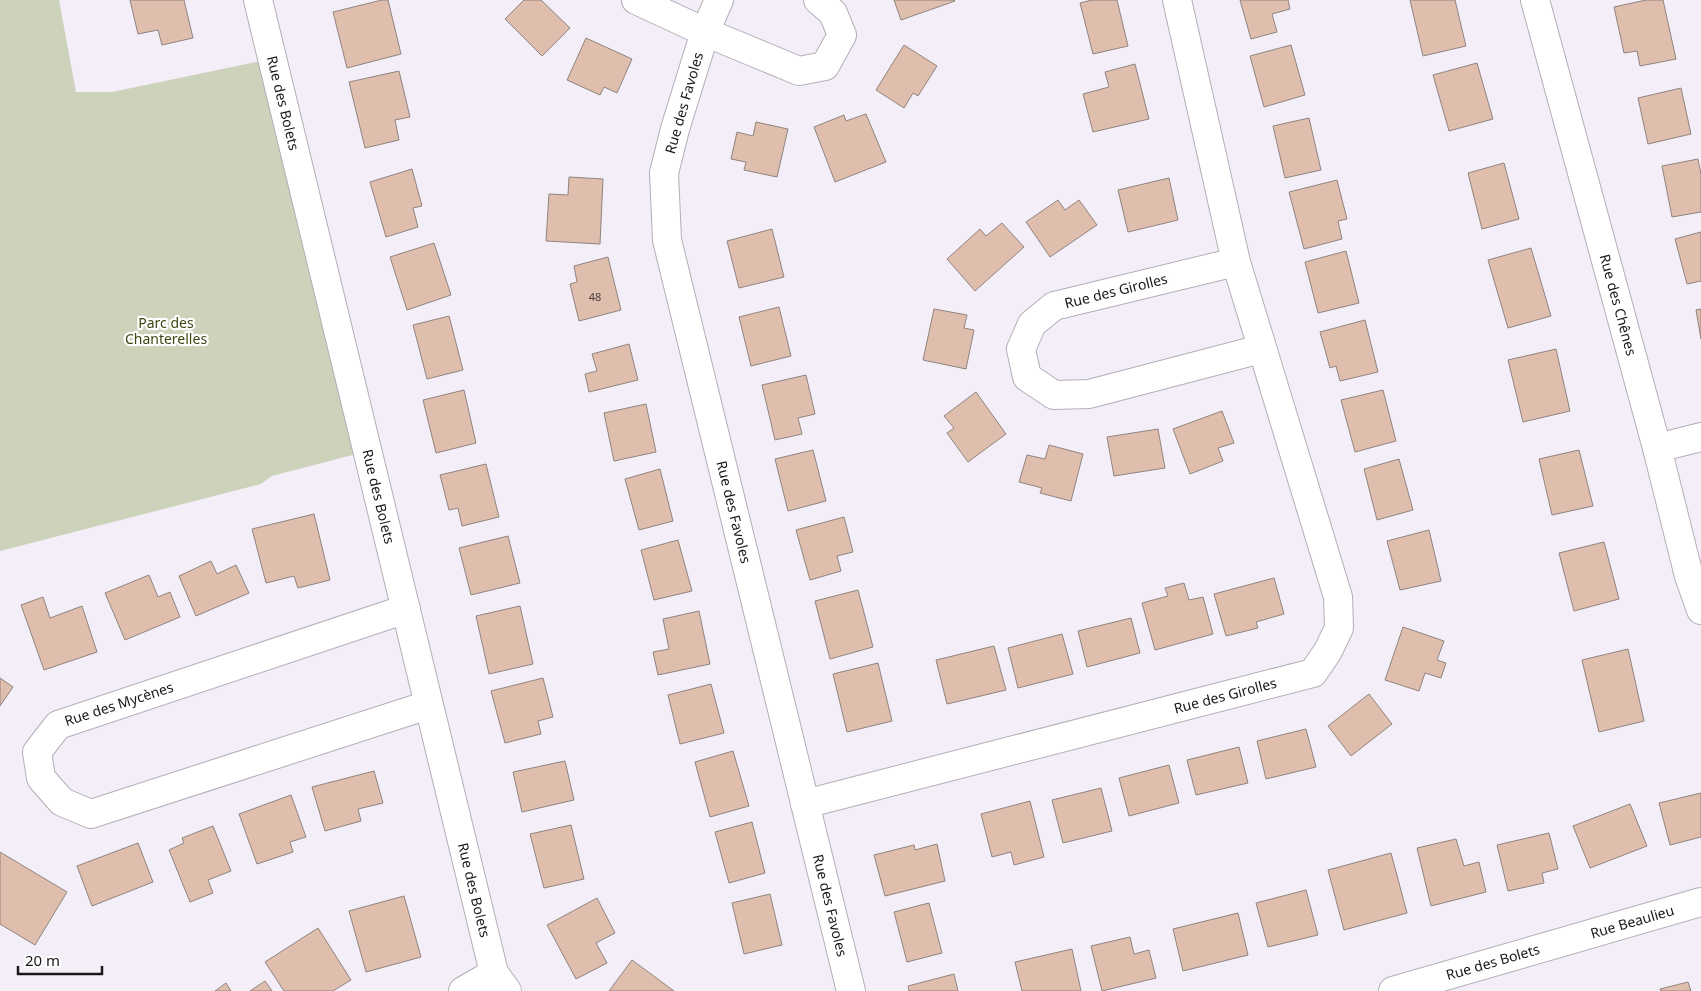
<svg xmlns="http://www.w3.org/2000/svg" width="1701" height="991" viewBox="0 0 1701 991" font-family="'Noto Sans',sans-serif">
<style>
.green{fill:#cdd2ba}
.building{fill:#dfbeae;stroke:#8f847f}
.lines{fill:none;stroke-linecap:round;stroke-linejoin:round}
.minor-casing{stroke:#b3aeb7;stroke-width:30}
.minor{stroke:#fff;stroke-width:28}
.labels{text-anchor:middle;stroke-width:4.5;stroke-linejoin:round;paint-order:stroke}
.number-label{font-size:11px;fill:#4a413f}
.street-label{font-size:14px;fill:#19171a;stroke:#fefefe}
.park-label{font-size:14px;fill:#404611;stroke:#fefefe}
</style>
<rect width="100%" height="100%" fill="#f4eef9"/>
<path class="green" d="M 0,0 L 59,0 L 76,92 L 112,92 L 275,58 L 364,452 L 272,476 L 261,484 L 0,551 Z"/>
<path class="building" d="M 130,0 L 184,0 L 193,38 L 162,45 L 158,30 L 138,34 Z
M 382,0 L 388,0 L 401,54 L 347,68 L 333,12 Z
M 524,0 L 541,0 L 570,28 L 542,56 L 505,19 Z
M 894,0 L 954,0 L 955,1 L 901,20 Z
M 1092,0 L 1117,0 L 1128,46 L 1093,54 L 1080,3 Z
M 1240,0 L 1288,0 L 1290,9 L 1272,14 L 1277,32 L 1251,39 Z
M 1410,0 L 1455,0 L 1466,46 L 1423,56 Z
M 1646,0 L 1663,0 L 1676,59 L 1640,66 L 1637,51 L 1624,53 L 1614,7 Z
M 586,38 L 632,59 L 617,93 L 604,87 L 600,95 L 567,80 Z
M 904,45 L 937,66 L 918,96 L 913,93 L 904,108 L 876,90 Z
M 1291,45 L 1305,95 L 1264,107 L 1250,56 Z
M 1477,63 L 1493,119 L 1449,131 L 1433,75 Z
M 1135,64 L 1149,119 L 1093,132 L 1083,94 L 1109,87 L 1105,72 Z
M 399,71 L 410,117 L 395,120 L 399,140 L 365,148 L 349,82 Z
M 1681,88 L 1691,134 L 1648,144 L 1638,98 Z
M 866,114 L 886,162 L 835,182 L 814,127 L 844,115 L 846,121 Z
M 1309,118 L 1321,170 L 1285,178 L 1273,126 Z
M 756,122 L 788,129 L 777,177 L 744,170 L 746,162 L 731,159 L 737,132 L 753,136 Z
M 1698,159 L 1701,174 L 1701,212 L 1672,217 L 1662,166 Z
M 1504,163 L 1519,219 L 1482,229 L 1468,173 Z
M 412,169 L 422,206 L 413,208 L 418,227 L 386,237 L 370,182 Z
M 569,177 L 603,179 L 600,244 L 546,241 L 549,194 L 568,195 Z
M 1169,178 L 1178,220 L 1128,232 L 1118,190 Z
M 1337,180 L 1347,219 L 1338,221 L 1342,239 L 1304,249 L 1289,192 Z
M 1058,200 L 1065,210 L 1079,200 L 1097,225 L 1050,257 L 1026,222 Z
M 1002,223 L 1024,247 L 975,291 L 947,259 L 980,229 L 986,236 Z
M 772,229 L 784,277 L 739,288 L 727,241 Z
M 1701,232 L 1701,281 L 1687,284 L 1675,239 Z
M 434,243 L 451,295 L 407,310 L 390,257 Z
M 1531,248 L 1551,316 L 1508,328 L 1488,260 Z
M 1346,251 L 1359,303 L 1318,313 L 1305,262 Z
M 608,257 L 621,310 L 579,321 L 570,284 L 577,282 L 574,266 Z
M 779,307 L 791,356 L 751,366 L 739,317 Z
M 934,309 L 967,315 L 964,328 L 974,330 L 966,369 L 923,360 Z
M 1701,309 L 1701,339 L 1696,310 Z
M 449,316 L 463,370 L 427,379 L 413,325 Z
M 1365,320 L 1378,372 L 1340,381 L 1336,366 L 1330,368 L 1320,332 Z
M 629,344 L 638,380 L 589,392 L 585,374 L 597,371 L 592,354 Z
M 1556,349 L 1570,411 L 1523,422 L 1508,360 Z
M 806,375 L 815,414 L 798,418 L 802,434 L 775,440 L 762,385 Z
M 464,390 L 476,443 L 436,453 L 423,400 Z
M 1383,390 L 1396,441 L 1355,452 L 1341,400 Z
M 976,392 L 1006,434 L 968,462 L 947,433 L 954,428 L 944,416 Z
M 646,404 L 656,452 L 614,461 L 604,413 Z
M 1222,411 L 1234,443 L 1218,448 L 1223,461 L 1190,474 L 1173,429 Z
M 1158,429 L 1165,468 L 1114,476 L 1107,437 Z
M 1049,445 L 1083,454 L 1071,501 L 1040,493 L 1042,488 L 1019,482 L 1027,455 L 1045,459 Z
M 813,450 L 826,501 L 788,511 L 775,459 Z
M 1579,450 L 1593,506 L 1552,515 L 1539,459 Z
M 1399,459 L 1413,510 L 1377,520 L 1364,469 Z
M 486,464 L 499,517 L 462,526 L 458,508 L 449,510 L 440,475 Z
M 660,469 L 673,521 L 639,530 L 625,479 Z
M 314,514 L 330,580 L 298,588 L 294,576 L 266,583 L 252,529 Z
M 844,517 L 853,552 L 837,556 L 841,571 L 810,580 L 796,530 Z
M 1429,530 L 1441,581 L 1400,590 L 1387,541 Z
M 508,536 L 520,583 L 471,595 L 459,548 Z
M 678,540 L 692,591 L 654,600 L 641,550 Z
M 1604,542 L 1619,599 L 1574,611 L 1559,553 Z
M 211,561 L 217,574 L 236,565 L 249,593 L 196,616 L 179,576 Z
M 149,575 L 158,597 L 170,592 L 180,617 L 125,640 L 105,593 Z
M 1274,578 L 1284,614 L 1256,622 L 1258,628 L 1226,636 L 1214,594 Z
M 1184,583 L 1189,600 L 1203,597 L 1213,634 L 1155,650 L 1142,603 L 1168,596 L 1165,588 Z
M 858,590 L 873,647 L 830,659 L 815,601 Z
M 43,597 L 50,618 L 82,606 L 97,652 L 44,670 L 21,605 Z
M 520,606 L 533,664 L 489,674 L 476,616 Z
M 699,611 L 710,664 L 658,675 L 653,652 L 669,649 L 663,619 Z
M 1131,618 L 1140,653 L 1087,667 L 1078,631 Z
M 1403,627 L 1444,641 L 1437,660 L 1446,663 L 1441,678 L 1425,673 L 1419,691 L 1385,680 Z
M 1062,634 L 1073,674 L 1018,688 L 1008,648 Z
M 994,646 L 1006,690 L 947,704 L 936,660 Z
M 1628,649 L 1644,721 L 1599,732 L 1582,660 Z
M 878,663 L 892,721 L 847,732 L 833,674 Z
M 0,678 L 13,687 L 0,706 Z
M 543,678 L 553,717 L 538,721 L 541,734 L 505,743 L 491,691 Z
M 711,684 L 724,733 L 680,744 L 668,695 Z
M 1369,694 L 1392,724 L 1351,756 L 1328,726 Z
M 1306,729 L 1316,767 L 1266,779 L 1257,741 Z
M 1239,747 L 1248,783 L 1196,795 L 1187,760 Z
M 733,751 L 749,806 L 710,817 L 695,762 Z
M 565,761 L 574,800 L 522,812 L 513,772 Z
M 1169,765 L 1179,803 L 1129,816 L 1119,778 Z
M 374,771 L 383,803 L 358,809 L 361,821 L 325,831 L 312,787 Z
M 1101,788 L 1112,831 L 1063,843 L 1052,800 Z
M 1701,793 L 1701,837 L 1670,845 L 1659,803 Z
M 291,795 L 306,837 L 290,842 L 293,852 L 257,864 L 239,814 Z
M 1030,801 L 1044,857 L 1014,865 L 1011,852 L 992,857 L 981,814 Z
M 1630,804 L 1647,846 L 1590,868 L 1573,826 Z
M 752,822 L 765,873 L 729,883 L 715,832 Z
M 571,825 L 584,879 L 544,888 L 530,834 Z
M 213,826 L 231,871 L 208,880 L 213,893 L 190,902 L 169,850 L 184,843 L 182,838 Z
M 1549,833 L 1558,869 L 1542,873 L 1544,883 L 1508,891 L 1497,845 Z
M 1456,839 L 1464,866 L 1479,862 L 1486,892 L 1431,906 L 1417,848 Z
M 138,843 L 153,882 L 92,906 L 77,866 Z
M 937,844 L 945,881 L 885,896 L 874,855 L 914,845 L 915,850 Z
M 0,852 L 67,892 L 35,945 L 0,924 Z
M 1391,853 L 1407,913 L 1344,930 L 1328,870 Z
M 1306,890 L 1318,935 L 1268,947 L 1256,903 Z
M 770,894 L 782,945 L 744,954 L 732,903 Z
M 404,896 L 421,957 L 366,972 L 349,911 Z
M 597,898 L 615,933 L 596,943 L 607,963 L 576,979 L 547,925 Z
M 929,903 L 942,953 L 907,962 L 894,912 Z
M 1238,913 L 1248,955 L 1183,971 L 1173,929 Z
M 318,928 L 351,980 L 333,991 L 284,991 L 265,962 Z
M 1130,937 L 1134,954 L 1149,950 L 1156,978 L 1102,991 L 1091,946 Z
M 1072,949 L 1081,991 L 1022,991 L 1015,962 Z
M 632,960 L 674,991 L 609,991 Z
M 954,974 L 958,991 L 909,991 L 908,986 Z
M 265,981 L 272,991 L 250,991 Z
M 1688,982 L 1691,991 L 1661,991 L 1660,989 Z
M 226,983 L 231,991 L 215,991 Z"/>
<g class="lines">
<defs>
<g id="minor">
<path id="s1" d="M 258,0 L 494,973 L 507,991"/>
<path d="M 636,0 L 705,32 L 799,71 L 825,66 L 842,35 L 833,13 L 818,0"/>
<path id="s2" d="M 719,0 L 705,32 L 675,129 L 664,173 L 667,240 L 851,991"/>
<path id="s3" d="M 1535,0 L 1657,448 L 1689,576 L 1701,610"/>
<path d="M 1236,262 L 1054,306 L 1032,324 L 1021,349 L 1027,377 L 1054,395 L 1089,394 L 1261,349"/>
<path d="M 1657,448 L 1701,437"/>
<path d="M 406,609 L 58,725 L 37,752 L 41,778 L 62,802 L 91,814 L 428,705"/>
<path id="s4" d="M 805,804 L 1313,673 L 1328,651 L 1339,628 L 1338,597 L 1236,262 L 1177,0"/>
<path d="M 463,991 L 494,973"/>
<path id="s5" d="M 1393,991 L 1701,902"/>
</g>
</defs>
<use href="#minor" class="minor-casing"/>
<use href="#minor" class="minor"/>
</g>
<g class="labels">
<g class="number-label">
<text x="595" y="301">48</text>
</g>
<g class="street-label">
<text transform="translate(684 103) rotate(-74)" y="5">Rue des Favoles</text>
<text dy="5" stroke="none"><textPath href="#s1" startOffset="106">Rue des Bolets</textPath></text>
<text transform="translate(1116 291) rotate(-14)" y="5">Rue des Girolles</text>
<text dy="5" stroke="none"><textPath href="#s3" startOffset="316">Rue des Chênes</textPath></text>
<text dy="5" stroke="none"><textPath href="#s1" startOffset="511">Rue des Bolets</textPath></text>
<text dy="5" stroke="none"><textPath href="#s2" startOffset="529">Rue des Favoles</textPath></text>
<text dy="5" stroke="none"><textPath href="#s4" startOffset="434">Rue des Girolles</textPath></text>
<text transform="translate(119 704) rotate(-18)" y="5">Rue des Mycènes</text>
<text dy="5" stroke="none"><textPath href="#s1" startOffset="916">Rue des Bolets</textPath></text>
<text dy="5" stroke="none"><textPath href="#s2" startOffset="934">Rue des Favoles</textPath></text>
<text dy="5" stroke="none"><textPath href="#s5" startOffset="249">Rue Beaulieu</textPath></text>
<text dy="5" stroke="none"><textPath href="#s5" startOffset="104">Rue des Bolets</textPath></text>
</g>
<g class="park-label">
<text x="166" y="328">Parc des<tspan x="166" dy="16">Chanterelles</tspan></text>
</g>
</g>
<path d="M18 966v8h84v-8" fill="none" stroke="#19171a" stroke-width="2.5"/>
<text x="25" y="966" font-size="15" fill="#19171a" stroke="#fefefe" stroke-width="4" paint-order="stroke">20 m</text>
</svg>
